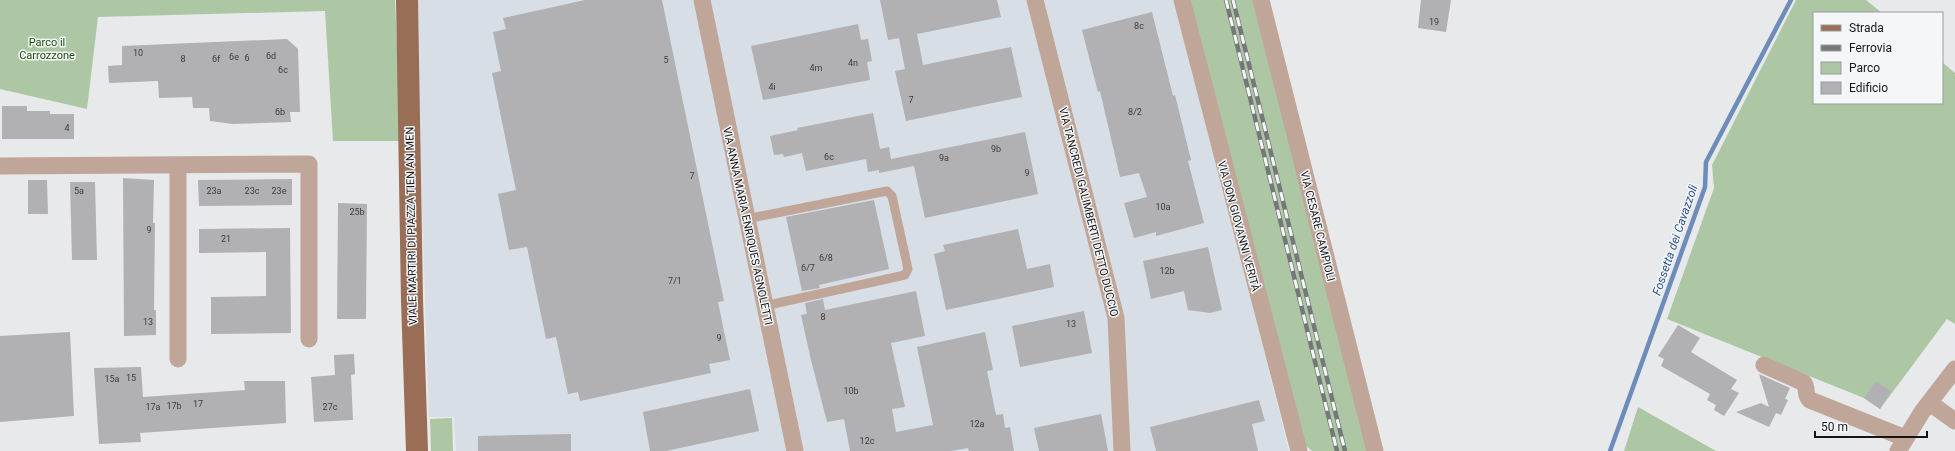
<svg xmlns="http://www.w3.org/2000/svg" width="1955" height="451" viewBox="0 0 1955 451" font-family="Roboto,sans-serif">
<style>
.built{fill:#d7dee6}
.green{fill:#adc7a5}
.lines{fill:none;stroke-linecap:round;stroke-linejoin:round}
.stream{stroke:#6d8cba;stroke-width:4.5}
.building{fill:#b1b0b2}
.service{stroke:#bfa699;stroke-width:9}
.minor{stroke:#bfa699;stroke-width:17}
.primary{stroke:#996d56;stroke-width:22}
.rail-casing{stroke:#767779;stroke-width:4.5}
.rail{stroke:#f4f6f8;stroke-width:3;stroke-dasharray:9;stroke-linecap:butt}
.labels{text-anchor:middle;stroke-width:3;stroke-linejoin:round;paint-order:stroke}
.number-label{font-size:9px;fill:#3c3c3d}
.park-label{font-size:11px;fill:#1c4c08;stroke:#f4f6f8}
.street-label{font-size:11px;fill:#151516;stroke:#f4f6f8}
.water-label{font-size:12px;font-style:italic;fill:#2b538e;stroke:#f4f6f8}
</style>
<rect width="100%" height="100%" fill="#e7e9eb"/>
<path class="built" d="M 415,0 L 1176,0 L 1289,451 L 456,451 L 454,417 L 429,417 Z"/>
<path class="green" d="M 0,0 L 395,0 L 401,141 L 333,141 L 325,11 L 98,17 L 87,109 L 0,89 Z
M 1189,0 L 1258,0 L 1372,451 L 1312,451 L 1305,445 Z
M 1796,0 L 1866,0 L 1882,13 L 1814,13 L 1814,103 L 1942,103 L 1942,62 L 1955,73 L 1955,324 L 1947,319 L 1880,409 L 1864,398 L 1667,319 L 1714,188 L 1712,165 Z
M 1638,407 L 1716,451 L 1624,451 Z
M 452,418 L 453,451 L 431,451 L 430,419 Z"/>
<g class="lines">
<path class="stream" d="M 1610,451 L 1705,187 L 1706,162 L 1791,0"/>
</g>
<path class="building" d="M 585,0 L 662,0 L 724,301 L 718,302 L 730,360 L 709,364 L 711,373 L 580,401 L 578,392 L 568,394 L 556,337 L 546,339 L 527,247 L 509,250 L 498,194 L 516,190 L 492,73 L 501,71 L 493,32 L 506,29 L 503,18 Z
M 880,0 L 997,0 L 1001,17 L 917,34 L 923,65 L 1011,47 L 1022,97 L 906,121 L 895,71 L 905,69 L 899,38 L 888,40 Z
M 1421,0 L 1451,0 L 1446,32 L 1418,28 Z
M 1152,12 L 1173,96 L 1175,95 L 1191,160 L 1188,161 L 1204,223 L 1156,236 L 1156,232 L 1134,238 L 1124,203 L 1147,197 L 1139,173 L 1120,177 L 1100,91 L 1098,92 L 1082,30 Z
M 858,24 L 861,40 L 868,39 L 872,61 L 867,62 L 870,80 L 763,100 L 751,46 Z
M 287,39 L 298,49 L 300,112 L 290,112 L 291,122 L 233,124 L 210,121 L 209,108 L 193,108 L 192,97 L 159,98 L 158,81 L 109,83 L 108,66 L 122,65 L 122,46 Z
M 2,106 L 27,106 L 27,111 L 50,111 L 50,114 L 74,114 L 74,139 L 2,139 Z
M 873,113 L 880,149 L 889,147 L 891,159 L 1025,132 L 1038,194 L 925,218 L 914,166 L 879,173 L 879,170 L 868,172 L 866,159 L 806,171 L 802,153 L 784,157 L 783,154 L 774,155 L 770,136 L 798,130 L 797,128 Z
M 123,178 L 154,180 L 153,223 L 155,223 L 154,310 L 156,310 L 156,335 L 124,336 Z
M 292,179 L 292,205 L 199,206 L 198,180 Z
M 28,180 L 47,180 L 48,214 L 28,214 Z
M 70,182 L 95,182 L 97,260 L 72,260 Z
M 874,200 L 889,269 L 819,285 L 820,288 L 802,291 L 786,217 Z
M 338,203 L 367,204 L 366,319 L 337,319 Z
M 290,228 L 291,333 L 211,334 L 211,297 L 266,296 L 266,252 L 199,253 L 199,229 Z
M 1018,229 L 1027,269 L 1050,264 L 1054,287 L 946,310 L 934,254 L 945,251 L 943,245 Z
M 1208,247 L 1222,310 L 1210,313 L 1188,310 L 1184,291 L 1151,299 L 1143,261 Z
M 916,291 L 925,336 L 891,343 L 905,407 L 892,409 L 896,432 L 933,425 L 917,347 L 985,332 L 993,370 L 987,371 L 996,415 L 1003,414 L 1005,428 L 1010,427 L 1014,451 L 969,451 L 968,448 L 951,451 L 850,451 L 844,419 L 827,422 L 811,360 L 801,315 L 807,314 L 805,303 L 823,299 L 825,310 Z
M 1084,311 L 1092,353 L 1020,367 L 1012,326 Z
M 1678,325 L 1700,338 L 1691,352 L 1737,380 L 1731,389 L 1739,393 L 1724,416 L 1714,410 L 1716,405 L 1707,400 L 1710,394 L 1661,366 L 1664,359 L 1658,356 Z
M 70,332 L 74,416 L 0,422 L 0,336 Z
M 354,354 L 355,374 L 351,375 L 353,420 L 314,422 L 311,377 L 335,375 L 334,355 Z
M 141,367 L 143,397 L 245,390 L 244,381 L 285,381 L 286,423 L 140,433 L 141,442 L 99,444 L 94,368 Z
M 1759,374 L 1790,388 L 1785,399 L 1788,400 L 1781,415 L 1776,413 L 1769,427 L 1736,412 L 1761,403 L 1769,407 Z
M 1876,381 L 1891,391 L 1880,409 L 1864,398 Z
M 750,389 L 759,431 L 666,451 L 650,451 L 643,412 Z
M 1259,400 L 1265,421 L 1252,424 L 1258,451 L 1156,451 L 1150,427 Z
M 1101,414 L 1108,451 L 1039,451 L 1034,428 Z
M 571,434 L 571,451 L 478,451 L 478,436 Z"/>
<g class="lines">
<path class="service" d="M 746,219 L 887,191 L 892,196 L 908,269 L 905,275 L 764,306"/>
<path class="minor" d="M 702,0 L 795,451
M 1035,0 L 1116,318 L 1122,451
M 1182,0 L 1299,451
M 1261,0 L 1375,451
M 178,165 L 178,359
M 0,166 L 309,164 L 309,339
M 1764,365 L 1804,383 C 1808,389 1804,395 1810,400 L 1905,438
M 1930,403 L 1955,421
M 1898,451 L 1922,412 L 1955,369"/>
<path class="primary" d="M 407,0 L 412,300 L 417,451"/>
<defs>
<path id="rail" d="M 1226,0 L 1337,451
M 1233,0 L 1345,451"/>
</defs>
<use href="#rail" class="rail-casing"/>
<use href="#rail" class="rail"/>
</g>
<g class="labels">
<g class="number-label">
<text x="1434" y="25">19</text>
<text x="1139" y="29">8c</text>
<text x="138" y="56">10</text>
<text x="271" y="59">6d</text>
<text x="234" y="60">6e</text>
<text x="247" y="61">6</text>
<text x="183" y="62">8</text>
<text x="216" y="62">6f</text>
<text x="666" y="63">5</text>
<text x="853" y="66">4n</text>
<text x="816" y="71">4m</text>
<text x="283" y="73">6c</text>
<text x="772" y="90">4i</text>
<text x="911" y="103">7</text>
<text x="280" y="115">6b</text>
<text x="1135" y="115">8/2</text>
<text x="67" y="131">4</text>
<text x="996" y="152">9b</text>
<text x="829" y="160">6c</text>
<text x="944" y="161">9a</text>
<text x="1027" y="176">9</text>
<text x="692" y="179">7</text>
<text x="79" y="194">5a</text>
<text x="214" y="194">23a</text>
<text x="252" y="194">23c</text>
<text x="279" y="194">23e</text>
<text x="1163" y="210">10a</text>
<text x="357" y="215">25b</text>
<text x="149" y="233">9</text>
<text x="226" y="242">21</text>
<text x="826" y="261">6/8</text>
<text x="808" y="271">6/7</text>
<text x="1167" y="274">12b</text>
<text x="675" y="284">7/1</text>
<text x="823" y="320">8</text>
<text x="148" y="325">13</text>
<text x="1071" y="327">13</text>
<text x="719" y="341">9</text>
<text x="131" y="381">15</text>
<text x="112" y="382">15a</text>
<text x="851" y="394">10b</text>
<text x="198" y="407">17</text>
<text x="174" y="409">17b</text>
<text x="153" y="410">17a</text>
<text x="330" y="410">27c</text>
<text x="977" y="427">12a</text>
<text x="867" y="444">12c</text>
</g>
<g class="park-label">
<text x="47" y="46">Parco il<tspan x="47" dy="13">Carrozzone</tspan></text>
</g>
<g class="street-label">
<text transform="translate(1089 212) rotate(76)" y="4">VIA TANCREDI GALIMBERTI DETTO DUCCIO</text>
<text transform="translate(411 226) rotate(-91)" y="4">VIALE MARTIRI DI PIAZZA TIEN AN MEN</text>
<text transform="translate(748 226) rotate(78)" y="4">VIA ANNA MARIA ENRIQUES AGNOLETTI</text>
<text transform="translate(1239 226) rotate(75)" y="4">VIA DON GIOVANNI VERITÀ</text>
<text transform="translate(1318 226) rotate(76)" y="4">VIA CESARE CAMPIOLI</text>
</g>
<g class="water-label">
<text transform="translate(1675 240) rotate(-71)" y="4">Fossetta dei Cavazzoli</text>
</g>
</g>
<rect x="1813" y="12" width="130" height="92" fill="#f4f6f8" stroke="#9b9c9e"/>
<rect x="1821" y="25" width="20" height="6" fill="#996d56" stroke="#9b9c9e"/>
<text x="1849" y="32" font-size="12" fill="#151516">Strada</text>
<rect x="1821" y="45" width="20" height="6" fill="#767779" stroke="#9b9c9e"/>
<text x="1849" y="52" font-size="12" fill="#151516">Ferrovia</text>
<rect x="1821" y="62" width="20" height="12" fill="#adc7a5" stroke="#9b9c9e"/>
<text x="1849" y="72" font-size="12" fill="#151516">Parco</text>
<rect x="1821" y="82" width="20" height="12" fill="#b1b0b2" stroke="#9b9c9e"/>
<text x="1849" y="92" font-size="12" fill="#151516">Edificio</text>
<path d="M1815 431v6h112v-6" fill="none" stroke="#151516" stroke-width="2"/>
<text x="1821" y="431" font-size="12" fill="#151516" stroke="#f4f6f8" stroke-width="3" paint-order="stroke">50 m</text>
</svg>
